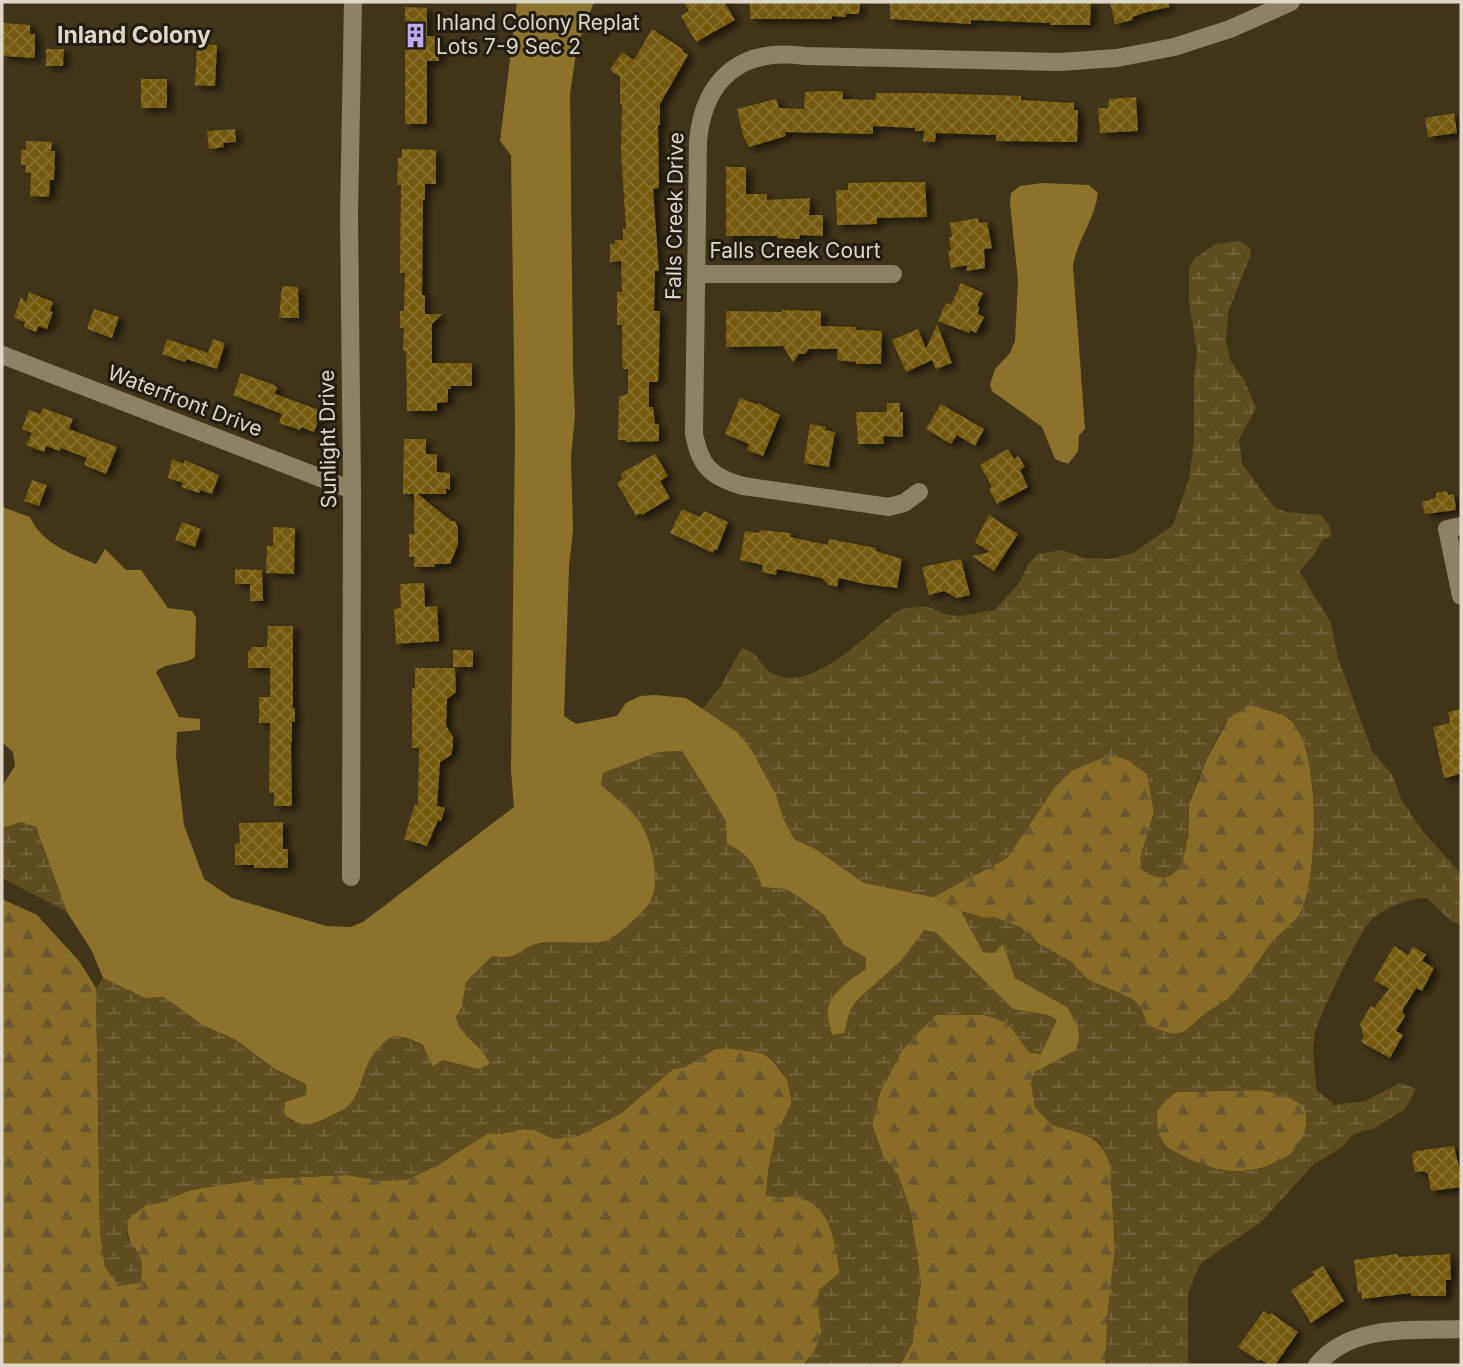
<svg xmlns="http://www.w3.org/2000/svg" width="1463" height="1367" viewBox="0 0 1463 1367" font-family="Inter,sans-serif">
<style>
.forest{fill:url(#forest-firs)}
.wetland{fill:url(#wetland-marsh);fill-rule:evenodd}
.water{fill:#8d722c}
.building{fill:url(#building-cross-hatch);filter:url(#shadow)}
.lines{fill:none;stroke-linecap:round;stroke-linejoin:round}
.minor{stroke:#8e8266;stroke-width:18}
.labels{text-anchor:middle;stroke-width:6;stroke-linejoin:round;paint-order:stroke}
.poi-label{font-size:21px;fill:#dfd8c8;stroke:#221d11;text-anchor:start}
.street-label{font-size:21px;fill:#dfd8c8;stroke:#221d11}
.neighbourhood-label{font-size:23px;font-weight:bold;fill:#dfd8c8;stroke:#221d11}
</style>
<defs>
<pattern id="forest-firs" width="22" height="20" patternUnits="userSpaceOnUse" patternTransform="scale(1.75)"><rect width="22" height="20" fill="#896d27"/><path d="M5 1l3.5 6h-7zM16 11l3.5 6h-7z" fill="#6a5930"/></pattern>
<pattern id="wetland-marsh" width="20" height="14" patternUnits="userSpaceOnUse" patternTransform="scale(1.75)"><rect width="20" height="14" fill="#604d20"/><path d="M1 5h8M5 5V1M11 12h8M15 12V8" fill="none" stroke="#76663f"/></pattern>
<pattern id="building-cross-hatch" width="8" height="8" patternUnits="userSpaceOnUse" patternTransform="scale(1.75)"><rect width="8" height="8" fill="#755a0c"/><path d="M0 0l8 8M0 8l8-8" fill="none" stroke="#88712e"/></pattern>
<filter id="shadow"><feDropShadow dx="5.5" dy="3.5" stdDeviation="3.5" flood-color="#0009"/></filter>
</defs>
<rect width="100%" height="100%" fill="#413519"/>
<path class="forest" d="M 1249,705 C 1262,709 1279,711 1289,719 C 1322,744 1318,875 1302,910 C 1296,923 1283,930 1273,941 C 1259,959 1247,980 1231,996 C 1224,1004 1213,1007 1205,1014 C 1198,1019 1188,1031 1180,1033 C 1170,1036 1158,1029 1149,1026 L 1139,1005 L 1132,999 L 1087,979 L 1071,962 L 1039,944 L 1021,928 L 996,918 L 984,918 L 961,911 L 933,897 L 1007,858 L 1054,788 L 1072,770 L 1105,757 L 1117,757 L 1128,760 L 1147,774 L 1154,812 L 1140,859 L 1188,839 L 1189,804 L 1207,758 L 1229,718 Z
M 2,899 L 37,915 L 79,961 L 96,988 L 100,1232 L 105,1267 L 141,1260 C 132,1246 125,1237 128,1219 L 146,1205 L 158,1203 L 191,1190 L 259,1179 L 348,1175 L 383,1181 L 438,1165 L 488,1133 L 500,1134 L 523,1129 L 534,1130 L 555,1139 L 620,1114 L 673,1069 L 685,1067 L 715,1049 L 727,1048 L 762,1053 L 772,1060 L 787,1079 L 792,1103 L 776,1135 L 768,1171 L 767,1196 C 777,1197 790,1196 800,1198 C 832,1206 835,1245 840,1272 L 817,1302 C 824,1331 824,1342 803,1365 L 2,1365 Z
M 936,1014 L 985,1015 L 1008,1023 L 1029,1052 L 1041,1054 L 1031,1084 L 1052,1125 C 1080,1133 1100,1133 1110,1164 L 1115,1249 L 1108,1309 L 1105,1365 L 900,1365 L 912,1344 L 921,1283 L 910,1209 L 898,1175 L 883,1156 L 872,1124 L 880,1092 L 902,1050 Z
M 1260,1090 L 1283,1094 L 1304,1106 C 1308,1120 1307,1129 1300,1142 C 1293,1155 1285,1158 1272,1164 C 1240,1178 1208,1170 1179,1154 C 1175,1151 1168,1149 1165,1145 C 1162,1142 1160,1135 1158,1131 C 1152,1112 1162,1101 1177,1092 Z"/>
<path class="wetland" d="M 1240,241 L 1250,248 L 1251,254 L 1228,312 L 1226,342 L 1230,360 L 1244,380 L 1256,408 L 1239,439 L 1242,464 L 1274,507 L 1286,512 L 1321,515 L 1329,525 L 1332,536 L 1322,540 L 1314,555 L 1299,571 L 1331,623 L 1338,658 L 1372,751 L 1393,776 L 1401,799 L 1421,829 L 1461,874 L 1461,926 L 1450,920 L 1427,898 C 1408,898 1389,906 1373,918 C 1362,926 1319,1016 1315,1033 C 1311,1052 1315,1072 1317,1091 L 1335,1105 L 1365,1101 L 1400,1083 L 1416,1089 L 1405,1109 L 1375,1128 L 1354,1134 L 1341,1148 L 1314,1164 L 1260,1223 L 1200,1264 L 1188,1293 L 1188,1365 L 1105,1365 L 1108,1309 L 1115,1249 L 1110,1164 L 1100,1143 L 1089,1136 L 1052,1125 L 1035,1108 L 1031,1084 L 1035,1072 L 1074,1051 L 1067,1007 L 1015,978 L 1003,945 L 994,953 L 983,952 L 961,911 L 984,918 L 995,917 L 1021,928 L 1039,944 L 1071,962 L 1087,979 L 1132,999 L 1139,1005 L 1149,1026 C 1158,1029 1170,1036 1180,1033 C 1188,1031 1198,1019 1205,1014 C 1213,1007 1224,1004 1231,996 C 1247,980 1259,959 1273,941 C 1283,930 1296,923 1302,910 C 1318,875 1321,744 1290,719 C 1279,711 1262,709 1249,705 C 1244,709 1236,712 1231,717 C 1219,727 1191,790 1189,806 C 1186,827 1191,851 1177,870 C 1167,882 1154,878 1143,871 L 1140,859 L 1154,812 L 1147,774 L 1128,760 L 1117,757 L 1105,757 L 1072,770 L 1054,788 L 1007,858 L 933,897 L 864,883 L 815,849 L 794,839 L 783,818 L 776,795 L 702,709 L 719,689 L 742,648 C 762,654 758,666 774,674 C 810,694 867,635 893,614 L 903,609 L 926,606 L 948,615 L 960,616 L 995,610 L 1019,583 L 1029,563 L 1038,554 L 1062,550 L 1084,558 L 1110,559 L 1133,553 L 1173,525 L 1189,479 L 1194,441 L 1194,378 L 1197,352 L 1189,301 L 1189,268 L 1195,258 L 1216,244 ZM 1260,1090 L 1283,1094 L 1304,1106 C 1308,1120 1307,1128 1300,1141 C 1293,1155 1285,1158 1272,1164 C 1240,1178 1208,1170 1179,1154 C 1175,1151 1168,1149 1165,1145 C 1162,1142 1160,1135 1159,1131 C 1152,1112 1162,1101 1177,1092 Z
M 682,751 L 726,821 L 727,844 C 749,854 755,865 762,887 L 785,889 L 796,895 L 824,915 L 844,945 L 866,958 L 866,969 L 847,983 L 844,1033 L 849,1010 L 857,1000 L 902,960 L 923,930 L 935,932 L 1013,1009 L 1048,1015 L 1058,1020 L 1041,1054 L 1029,1052 L 1008,1023 L 985,1015 L 936,1015 L 902,1050 L 880,1092 L 872,1124 L 883,1156 L 898,1175 L 910,1209 L 921,1283 L 912,1344 L 900,1365 L 803,1365 C 835,1329 813,1327 819,1290 L 840,1272 C 835,1245 832,1206 800,1198 C 789,1196 777,1197 766,1196 L 768,1171 L 776,1135 L 792,1102 L 787,1078 L 773,1060 L 762,1053 L 727,1048 L 715,1049 L 685,1067 L 673,1069 L 620,1114 L 579,1136 L 555,1139 L 534,1130 L 523,1129 L 500,1134 L 488,1133 L 438,1165 L 407,1180 L 383,1181 L 348,1175 L 259,1179 L 191,1190 L 158,1203 L 146,1205 L 128,1219 C 123,1247 136,1241 141,1260 C 143,1266 141,1277 141,1283 L 118,1286 L 105,1267 L 100,1232 L 96,988 L 103,978 L 145,998 L 164,997 L 203,1025 L 236,1040 L 275,1069 L 307,1084 L 307,1095 L 285,1102 L 284,1114 L 293,1122 L 359,1089 C 361,1076 366,1060 376,1050 C 380,1047 384,1041 388,1039 C 414,1025 451,1081 489,1063 C 480,1041 461,1040 456,1017 L 462,1007 L 466,982 L 493,955 C 520,962 518,947 539,944 C 561,940 584,941 606,940 L 638,818 L 601,785 L 603,773 L 658,752 Z
M 21,822 L 36,827 L 67,912 L 2,878 L 2,828 Z"/>
<path class="water" d="M 517,2 L 594,2 L 577,46 L 570,94 L 573,368 L 575,415 L 571,457 L 573,530 L 569,567 L 564,716 L 576,724 L 617,716 L 626,703 L 640,696 L 655,695 L 686,698 L 737,732 L 752,751 L 776,795 L 783,818 L 794,839 L 815,849 L 864,883 L 933,897 L 961,911 L 983,952 L 994,953 L 1003,944 L 1015,978 L 1067,1007 L 1078,1027 L 1079,1040 L 1074,1051 L 1035,1072 L 1041,1054 L 1057,1020 L 1048,1015 L 1013,1009 L 935,932 L 924,930 L 902,960 L 857,1000 L 850,1010 L 844,1033 L 832,1035 C 831,1028 827,1018 828,1011 C 829,993 853,978 866,969 L 866,958 L 844,945 L 824,915 L 796,895 L 785,889 L 762,887 C 755,865 749,854 727,844 L 726,821 L 682,751 L 658,752 L 603,773 L 601,785 C 613,796 627,806 637,818 C 651,835 661,879 651,900 C 647,910 617,936 607,940 C 593,946 555,939 537,944 C 517,949 520,961 492,956 L 466,982 L 462,1007 L 456,1017 C 461,1040 480,1041 490,1064 L 478,1069 L 443,1060 L 433,1066 L 423,1045 C 414,1041 403,1035 392,1037 C 387,1039 383,1043 380,1047 C 361,1064 365,1086 350,1104 C 346,1109 338,1112 332,1115 C 313,1125 301,1129 284,1114 L 285,1102 L 307,1095 L 306,1084 L 275,1069 L 236,1040 L 203,1025 L 164,997 L 145,998 L 103,978 L 92,951 L 67,912 L 36,827 L 21,822 L 2,828 L 2,786 L 15,766 L 13,752 L 2,742 L 2,507 L 30,517 C 42,544 70,553 96,564 L 105,549 L 126,570 L 141,570 L 168,608 L 192,611 L 196,617 L 195,657 C 183,666 167,661 156,672 L 179,717 L 200,719 L 200,730 L 177,732 L 176,756 L 184,825 L 204,879 L 232,898 L 326,926 L 350,927 L 363,922 L 514,807 L 511,770 L 515,429 L 511,155 L 500,141 Z
M 1042,183 L 1089,185 L 1098,193 C 1095,219 1077,240 1073,266 L 1085,429 L 1079,435 L 1078,451 L 1068,464 L 1055,459 L 1042,427 L 992,391 L 990,385 L 995,369 L 1010,353 L 1015,341 L 1018,281 L 1010,203 L 1011,193 L 1020,186 Z"/>
<path class="building" d="M 684,2 L 724,2 L 735,20 L 696,42 L 681,16 L 689,11 Z
M 750,2 L 860,2 L 859,14 L 846,14 L 846,17 L 832,16 L 832,19 L 750,19 Z
M 890,2 L 1091,2 L 1090,25 L 1050,25 L 1050,23 L 971,20 L 971,24 L 890,19 Z
M 1110,2 L 1169,2 L 1169,7 L 1147,12 L 1132,17 L 1133,20 L 1115,24 Z
M 405,7 L 427,8 L 427,36 L 439,36 L 439,61 L 427,61 L 427,124 L 405,124 Z
M 2,23 L 30,25 L 30,34 L 35,34 L 35,58 L 2,56 Z
M 652,29 L 684,50 L 682,51 L 688,55 L 660,104 L 660,125 L 658,125 L 659,188 L 653,189 L 659,271 L 655,271 L 654,311 L 660,311 L 659,358 L 658,382 L 649,382 L 649,407 L 653,407 L 655,424 L 659,424 L 659,441 L 625,442 L 626,440 L 618,440 L 619,397 L 628,394 L 628,369 L 623,369 L 622,357 L 622,325 L 617,325 L 617,292 L 622,292 L 621,261 L 610,262 L 610,244 L 615,244 L 615,240 L 623,240 L 623,229 L 626,229 L 621,152 L 622,104 L 620,104 L 620,77 L 610,70 L 622,52 L 634,60 Z
M 197,44 L 217,45 L 215,86 L 195,85 Z
M 46,49 L 64,49 L 63,66 L 46,66 Z
M 141,79 L 167,79 L 167,108 L 141,108 Z
M 821,91 L 843,91 L 843,99 L 875,100 L 876,93 L 924,93 L 1021,96 L 1021,100 L 1074,103 L 1074,110 L 1078,110 L 1077,142 L 996,141 L 996,135 L 936,133 L 935,142 L 923,141 L 924,131 L 915,131 L 915,128 L 873,126 L 873,134 L 785,132 L 786,136 L 749,147 L 743,135 L 737,109 L 776,99 L 779,108 L 804,109 L 805,92 Z
M 1136,97 L 1138,131 L 1100,133 L 1098,108 L 1108,108 L 1109,99 Z
M 1454,113 L 1457,133 L 1428,137 L 1425,118 Z
M 235,129 L 236,142 L 223,143 L 224,147 L 209,149 L 207,131 Z
M 26,141 L 52,142 L 51,151 L 55,151 L 54,180 L 50,180 L 49,197 L 30,196 L 31,173 L 25,173 L 26,165 L 21,165 L 21,150 L 26,150 Z
M 402,149 L 436,150 L 436,184 L 425,184 L 425,200 L 423,200 L 422,295 L 425,295 L 425,314 L 442,314 L 432,324 L 432,363 L 472,363 L 472,386 L 451,386 L 451,389 L 448,389 L 448,402 L 437,403 L 437,411 L 407,411 L 406,351 L 403,351 L 404,328 L 400,328 L 400,311 L 404,311 L 405,273 L 400,273 L 401,185 L 397,185 L 398,158 L 402,158 Z
M 726,167 L 746,167 L 746,194 L 767,194 L 767,200 L 810,198 L 809,215 L 823,215 L 823,236 L 800,235 L 799,239 L 777,238 L 777,236 L 726,236 Z
M 882,182 L 925,182 L 927,217 L 877,218 L 877,224 L 837,225 L 836,190 L 848,190 L 848,183 Z
M 978,218 L 979,223 L 987,222 L 992,248 L 984,249 L 985,268 L 966,271 L 968,265 L 951,268 L 948,251 L 951,251 L 949,237 L 952,237 L 950,223 Z
M 961,283 L 983,293 L 977,306 L 979,307 L 978,314 L 984,317 L 976,333 L 970,330 L 969,333 L 938,321 L 946,303 L 951,305 Z
M 282,286 L 298,287 L 299,318 L 279,318 Z
M 29,292 L 53,302 L 50,311 L 53,312 L 47,329 L 38,326 L 36,332 L 24,327 L 25,322 L 14,318 L 21,297 L 26,303 Z
M 94,309 L 119,317 L 112,338 L 87,329 Z
M 782,310 L 821,311 L 821,326 L 856,327 L 856,330 L 882,331 L 881,364 L 856,364 L 856,362 L 837,360 L 838,349 L 809,349 L 805,354 L 799,354 L 793,362 L 783,346 L 726,347 L 726,311 L 782,312 Z
M 937,324 L 952,363 L 936,369 L 932,360 L 906,372 L 892,340 L 918,329 L 926,349 Z
M 167,339 L 208,353 L 213,339 L 225,343 L 217,369 L 186,359 L 185,362 L 162,354 Z
M 241,373 L 274,385 L 277,388 L 275,394 L 322,411 L 314,432 L 301,427 L 300,430 L 279,423 L 282,414 L 233,395 Z
M 740,398 L 758,405 L 758,403 L 780,415 L 763,456 L 747,450 L 749,444 L 725,434 Z
M 887,403 L 900,403 L 900,412 L 903,412 L 903,437 L 883,436 L 884,444 L 858,444 L 856,412 L 887,412 Z
M 941,404 L 984,429 L 975,446 L 957,435 L 951,444 L 926,429 Z
M 43,408 L 73,419 L 69,429 L 117,447 L 106,474 L 84,465 L 87,458 L 61,448 L 60,451 L 46,446 L 44,452 L 26,445 L 32,433 L 22,429 L 29,410 L 40,414 Z
M 810,424 L 826,427 L 825,430 L 835,432 L 829,467 L 804,463 Z
M 404,439 L 426,439 L 426,454 L 437,454 L 437,472 L 450,473 L 450,490 L 446,488 L 446,494 L 418,494 L 451,521 L 455,521 L 458,529 L 458,544 L 450,564 L 435,564 L 435,567 L 414,567 L 414,557 L 409,557 L 409,534 L 414,534 L 414,494 L 403,494 Z
M 1008,449 L 1014,459 L 1018,456 L 1025,467 L 1020,470 L 1028,487 L 997,504 L 989,489 L 992,487 L 980,465 Z
M 655,454 L 668,476 L 660,481 L 670,498 L 642,515 L 640,513 L 636,516 L 617,483 L 623,479 L 620,474 Z
M 172,459 L 183,464 L 185,460 L 219,475 L 212,494 L 200,490 L 199,493 L 181,487 L 183,483 L 168,478 Z
M 32,480 L 47,485 L 39,506 L 24,501 Z
M 1447,491 L 1448,495 L 1454,494 L 1456,510 L 1425,514 L 1422,502 L 1436,498 L 1436,493 Z
M 682,509 L 700,517 L 704,511 L 728,522 L 717,550 L 715,549 L 713,553 L 670,533 Z
M 989,515 L 1018,534 L 994,571 L 972,556 L 990,552 L 975,542 Z
M 182,522 L 201,529 L 195,547 L 175,540 Z
M 273,527 L 295,528 L 294,574 L 266,573 L 267,546 L 273,546 Z
M 760,530 L 791,533 L 790,537 L 828,545 L 829,539 L 876,548 L 876,551 L 902,559 L 897,588 L 865,584 L 839,578 L 837,587 L 829,585 L 822,578 L 777,569 L 776,575 L 762,572 L 763,565 L 740,560 L 745,531 L 759,533 Z
M 961,559 L 970,595 L 957,598 L 944,591 L 929,595 L 922,567 Z
M 235,569 L 262,570 L 263,601 L 250,601 L 250,584 L 235,584 Z
M 424,583 L 425,607 L 437,606 L 439,641 L 396,644 L 394,609 L 401,608 L 400,584 Z
M 268,626 L 293,626 L 293,708 L 295,708 L 295,722 L 292,722 L 292,743 L 291,743 L 292,806 L 274,806 L 274,792 L 269,793 L 270,723 L 259,723 L 259,697 L 270,697 L 270,668 L 248,668 L 248,652 L 253,647 L 267,647 Z
M 453,650 L 473,650 L 473,667 L 453,667 Z
M 415,668 L 455,668 L 456,692 L 447,699 L 446,726 L 453,737 L 453,746 L 451,755 L 440,762 L 437,806 L 445,808 L 441,821 L 438,820 L 427,846 L 404,839 L 415,804 L 418,805 L 419,748 L 412,748 L 412,688 L 415,688 Z
M 1461,709 L 1461,774 L 1444,778 L 1433,727 L 1450,723 L 1448,712 Z
M 283,822 L 283,849 L 288,849 L 288,868 L 254,868 L 254,865 L 235,865 L 235,844 L 240,843 L 239,823 Z
M 1394,946 L 1408,955 L 1413,947 L 1426,954 L 1422,961 L 1434,968 L 1422,991 L 1416,988 L 1402,1011 L 1405,1016 L 1396,1031 L 1403,1035 L 1390,1058 L 1361,1042 L 1364,1036 L 1360,1024 L 1371,1006 L 1374,1008 L 1389,989 L 1374,980 Z
M 1454,1146 L 1459,1167 L 1461,1167 L 1461,1187 L 1431,1191 L 1428,1173 L 1425,1173 L 1425,1171 L 1415,1172 L 1412,1155 L 1416,1151 Z
M 1398,1254 L 1398,1257 L 1450,1254 L 1451,1280 L 1446,1280 L 1446,1296 L 1411,1296 L 1411,1293 L 1362,1299 L 1361,1291 L 1358,1293 L 1354,1260 Z
M 1323,1266 L 1344,1301 L 1311,1323 L 1291,1290 L 1315,1275 L 1312,1272 Z
M 1264,1311 L 1270,1315 L 1271,1313 L 1298,1332 L 1275,1365 L 1270,1365 L 1260,1359 L 1259,1361 L 1238,1347 Z"/>
<g class="lines">
<path class="minor" d="M 697,274 L 893,274
M 2,355 L 352,490
M 919,492 L 904,503 L 889,507 L 743,486 C 711,477 700,466 694,434 L 698,141 C 704,78 742,47 805,56 L 1059,62 L 1117,58 L 1174,47 L 1230,29 L 1291,2
M 1461,526 L 1447,529 L 1461,596
M 351,877 L 352,490 L 349,215 L 353,2
M 1317,1365 C 1352,1323 1412,1331 1461,1329"/>
</g>
<defs>
<symbol id="building-bare" viewBox="-9 -9 18 18"><path d="M-4-6H4V6H1V3H-1V6H-4ZM-2.5-4.3h1.7v1.8h-1.7ZM.8-4.3h1.7v1.8H.8ZM-2.5-1h1.7V.8h-1.7ZM.8-1h1.7V.8H.8Z" fill="#bfa9f4" stroke="#221d11" stroke-width="2.5" paint-order="stroke"/></symbol>
</defs>
<g fill-rule="evenodd">
<use href="#building-bare" x="398" y="18" width="35" height="35"/>
</g>
<g class="labels">
<g class="poi-label">
<text x="436" y="30">Inland Colony Replat<tspan x="436" dy="24">Lots 7-9 Sec 2</tspan></text>
</g>
<g class="street-label">
<text transform="translate(675 216) rotate(-89)" y="7">Falls Creek Drive</text>
<text x="795" y="258">Falls Creek Court</text>
<text transform="translate(185 401) rotate(21)" y="7">Waterfront Drive</text>
<text transform="translate(328 439) rotate(-91)" y="7">Sunlight Drive</text>
</g>
<g class="neighbourhood-label">
<text x="134" y="43">Inland Colony</text>
</g>
</g>
<rect width="1463" height="1367" fill="none" stroke="#dfd8c8" stroke-width="7"/>
</svg>
